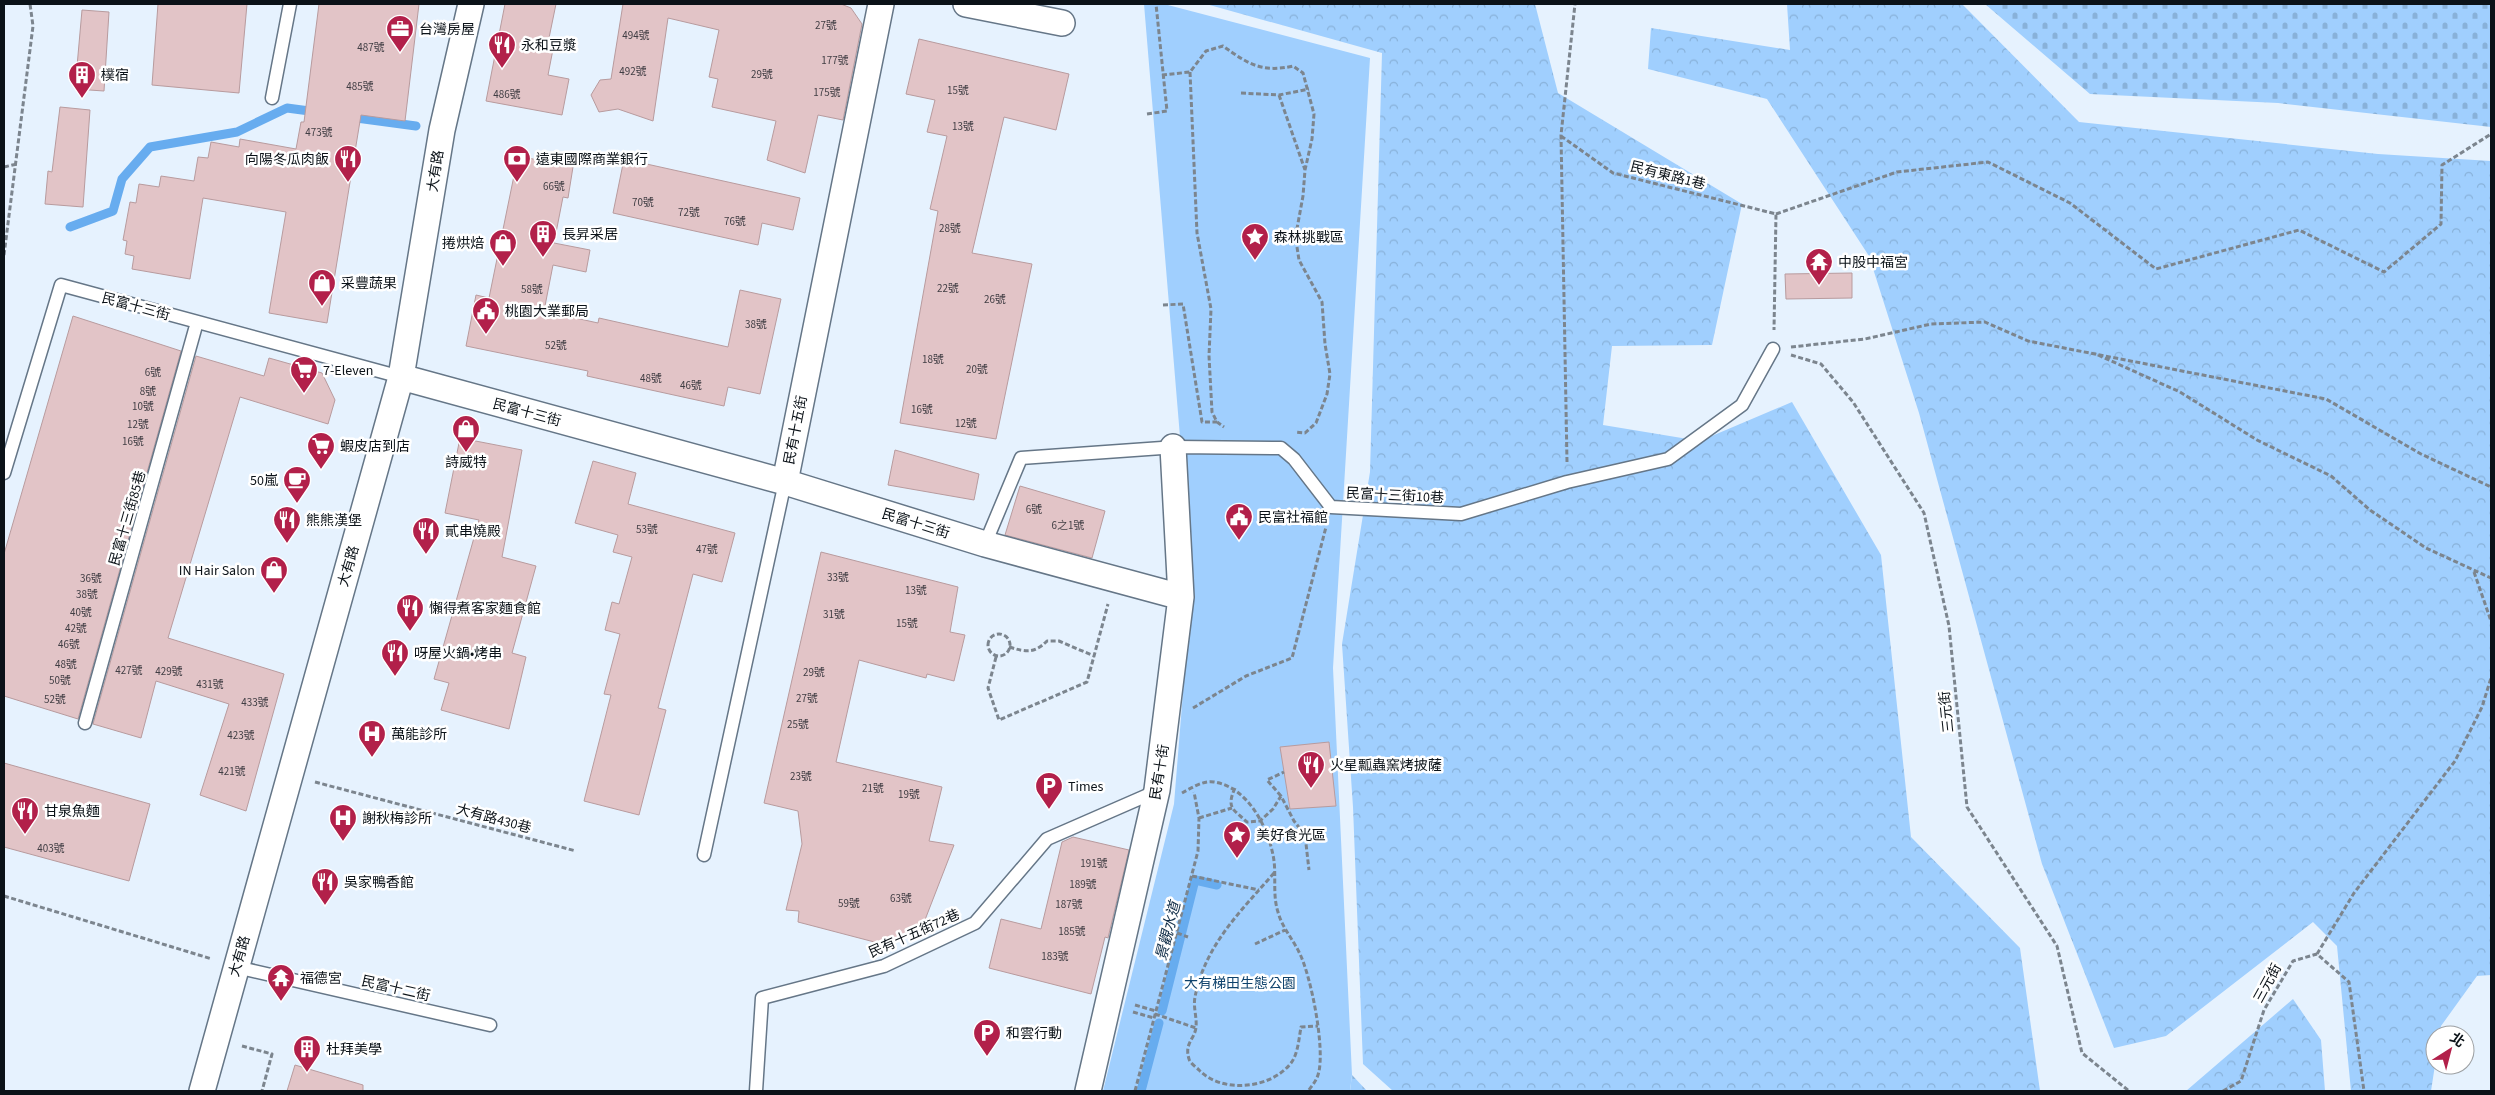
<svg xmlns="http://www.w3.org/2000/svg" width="2495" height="1095" viewBox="0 0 2495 1095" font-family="'Source Sans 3','Noto Sans TC',sans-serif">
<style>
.forest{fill:url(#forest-crowns)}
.cemetery{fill:url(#cemetery-stones)}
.park{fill:#a0cffe}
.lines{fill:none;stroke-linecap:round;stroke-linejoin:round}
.stream{stroke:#67acef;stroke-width:9}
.building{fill:#e2c4c7;stroke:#b89b9e}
.lane-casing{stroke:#657687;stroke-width:15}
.street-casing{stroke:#657687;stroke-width:28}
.path{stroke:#7c858e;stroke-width:3;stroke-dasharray:5 2.5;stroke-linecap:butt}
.lane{stroke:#fff;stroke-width:12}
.street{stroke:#fff;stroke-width:25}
.labels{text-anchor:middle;stroke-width:5;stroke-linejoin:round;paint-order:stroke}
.number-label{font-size:11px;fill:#413e44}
.poi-label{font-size:14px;fill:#0b1218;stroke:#fff;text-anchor:start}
.street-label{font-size:14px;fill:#0b1218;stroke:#fff}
.park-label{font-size:14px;fill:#0e426c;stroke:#fff}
.water-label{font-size:15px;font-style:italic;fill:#0f2c47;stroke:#fff}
</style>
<defs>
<pattern id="forest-crowns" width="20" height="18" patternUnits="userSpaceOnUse" patternTransform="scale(1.25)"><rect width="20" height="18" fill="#a0cffe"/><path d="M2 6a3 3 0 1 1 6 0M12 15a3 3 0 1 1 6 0" fill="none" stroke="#88b1d9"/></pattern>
<pattern id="cemetery-stones" width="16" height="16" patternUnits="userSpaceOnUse" patternTransform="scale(1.25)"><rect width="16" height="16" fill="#a0cffe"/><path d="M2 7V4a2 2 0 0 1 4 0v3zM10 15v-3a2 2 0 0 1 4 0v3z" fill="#88b1d9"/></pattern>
</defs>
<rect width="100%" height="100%" fill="#e6f2fe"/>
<path class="forest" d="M 1206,4 L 1535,4 L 1558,93 L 1742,204 L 1712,345 L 1612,346 L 1603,425 L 1700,441 L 1792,402 L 1881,555 L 1911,837 L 2020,948 L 2040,1091 L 1393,1091 L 1363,1064 L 1353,807 L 1342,644 L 1370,472 L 1382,53 Z
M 1787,4 L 1962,4 L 2079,122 L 2378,154 L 2491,161 L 2491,975 L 2477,976 L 2441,1026 L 2440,1035 L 2435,1035 L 2435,1065 L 2431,1091 L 2351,1091 L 2337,946 L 2313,922 L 2166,1036 L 2114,1048 L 2042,864 L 1919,413 L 1869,256 L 1767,99 L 1648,69 L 1651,28 L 1790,50 Z
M 2293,999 L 2321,1040 L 2325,1091 L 2186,1091 Z"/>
<path class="cemetery" d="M 1985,4 L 2491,4 L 2491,127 L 2278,103 L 2090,94 Z
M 1352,1075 L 1367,1091 L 1350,1091 Z"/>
<path class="park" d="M 1144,4 L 1164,4 L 1370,58 L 1333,668 L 1352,1075 L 1350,1091 L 1103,1091 L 1174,804 L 1192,581 Z"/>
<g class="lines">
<path class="stream" d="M 349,117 L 416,126
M 70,227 L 113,211 L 122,179 L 150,147 L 237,132 L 287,108 L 317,112
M 1162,1011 L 1195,880 L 1217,885
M 1141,1091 L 1159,1023"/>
</g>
<path class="building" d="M 158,4 L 247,4 L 239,93 L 152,85 Z
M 319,4 L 419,4 L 405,121 L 361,115 L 327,323 L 269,313 L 286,212 L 203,198 L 190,279 L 132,269 L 134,256 L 125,254 L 127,241 L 123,240 L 130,202 L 136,203 L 139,184 L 159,187 L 161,176 L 194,181 L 198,157 L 208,158 L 211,142 L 239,147 L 240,139 L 296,149 L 301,122 L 304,122 Z
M 505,4 L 556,4 L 549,38 L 555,39 L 548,75 L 569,79 L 562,115 L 486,101 Z
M 623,4 L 841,4 L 851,8 L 862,24 L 843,120 L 818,115 L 805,173 L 767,160 L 776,121 L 712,107 L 718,79 L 709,77 L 719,30 L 668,18 L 653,121 L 618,109 L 599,112 L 591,95 L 600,80 L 611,79 Z
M 82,10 L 109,12 L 104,91 L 75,89 Z
M 919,39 L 1069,74 L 1056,130 L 1004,117 L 972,253 L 1032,264 L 996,439 L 900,423 L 938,211 L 930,209 L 947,136 L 927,132 L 935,100 L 906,94 Z
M 60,107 L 90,110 L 83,207 L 45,204 L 48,171 L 52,172 Z
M 518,156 L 573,167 L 568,198 L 563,197 L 554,243 L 590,250 L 586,272 L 553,265 L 544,311 L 598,323 L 599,318 L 728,347 L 740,290 L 781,299 L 760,394 L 728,387 L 724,406 L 587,376 L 588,371 L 466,346 L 476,295 L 489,298 Z
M 624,159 L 800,198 L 793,230 L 762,223 L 758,245 L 613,213 Z
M 1852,273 L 1852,298 L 1786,299 L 1785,274 Z
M 73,316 L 181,351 L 78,719 L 4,696 L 4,554 Z
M 196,356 L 264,376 L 269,358 L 322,373 L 335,400 L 328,424 L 240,397 L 168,638 L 284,674 L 246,811 L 200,795 L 229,704 L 156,681 L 141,738 L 93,724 Z
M 460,438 L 522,450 L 502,557 L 536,566 L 512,653 L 526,657 L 509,729 L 441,710 L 449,683 L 434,679 L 479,520 L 445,513 Z
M 895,450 L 979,474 L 974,500 L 888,485 Z
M 593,461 L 636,473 L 628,504 L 735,533 L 722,582 L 693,574 L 658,708 L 666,710 L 639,815 L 584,801 L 611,695 L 604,694 L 620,634 L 605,630 L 612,602 L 619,604 L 632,557 L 613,552 L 618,535 L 575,523 Z
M 1020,486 L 1105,511 L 1092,558 L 1005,535 Z
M 821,552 L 958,587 L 950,632 L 965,635 L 954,681 L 927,674 L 926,678 L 859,660 L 836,762 L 942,787 L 929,841 L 954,845 L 923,925 L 882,944 L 798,922 L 799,911 L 786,910 L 802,844 L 798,811 L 764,803 Z
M 1329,742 L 1336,806 L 1290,809 L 1280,747 Z
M 4,763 L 150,804 L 129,881 L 4,847 Z
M 1073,837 L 1129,850 L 1108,938 L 1105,937 L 1091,994 L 989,968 L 1001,919 L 1041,929 L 1062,842 Z
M 295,1065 L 363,1085 L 363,1091 L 287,1091 Z"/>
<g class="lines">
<defs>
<path id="lane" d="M 272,98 L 290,4
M 4,473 L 61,285 L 401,377
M 985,544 L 1021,458 L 1176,447 L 1281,448 L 1294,459 L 1331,507 L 1461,514 L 1567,482 L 1668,459 L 1742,405 L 1773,349
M 85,723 L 197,322
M 704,855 L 785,482
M 236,967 L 490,1025
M 756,1091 L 762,998 L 884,966 L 975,923 L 1047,839 L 1157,791"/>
<path id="street" d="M 966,4 L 1062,23
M 401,377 L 785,482 L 985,544 L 1181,597
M 785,482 L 881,4
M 202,1091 L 401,377 L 442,130 L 471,4
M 1088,1091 L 1157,790 L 1181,597 L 1173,447"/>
</defs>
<use href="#lane" class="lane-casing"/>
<use href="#street" class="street-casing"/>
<path class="path" d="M 1190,72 L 1197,233 L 1211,309 L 1209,356 L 1212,412 L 1217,422 L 1224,427
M 1162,75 L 1190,72 L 1206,51 L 1223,46 C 1248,64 1262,73 1293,66 L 1303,73 L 1314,114 L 1312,139 L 1305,170 L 1303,196 L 1296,234 L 1297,247 L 1299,260 L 1322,302 L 1325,344 L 1330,374 L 1327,394 L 1316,423 L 1305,433 L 1295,432
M 1241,93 L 1279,95 L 1309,89
M 1279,95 L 1305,170
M 1147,114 L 1167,111 L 1156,4
M 1561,136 L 1613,173 L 1776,214 L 1774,330
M 4,167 L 17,164
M 1776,214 L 1897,172 L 1988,162 L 2070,203 L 2156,269 L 2299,230 L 2384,272 L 2441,224 L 2442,165 L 2491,134
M 4,255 L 33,26 L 30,4
M 1163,305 L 1183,304 L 1202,422 L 1217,422
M 1791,347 L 1865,339 L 1931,324 L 1985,322 L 2028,341 L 2326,399 L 2421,454 L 2491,487
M 1791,355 L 1821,364 L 1853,402 L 1924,513 L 1949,626 L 1967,807 L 2057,946 L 2082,1053 L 2129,1091
M 2098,355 L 2180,392 L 2257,440 L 2331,476 L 2370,510 L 2426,548 L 2491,578
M 1567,462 L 1561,135 L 1575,4
M 2474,572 L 2491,621
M988 645a11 11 0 1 1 22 0a11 11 0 1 1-22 0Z
M 1009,647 C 1026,652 1034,654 1047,641 L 1059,641 L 1094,656
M 996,657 L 988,688 L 999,720 L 1087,682 L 1108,604
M 1193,708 L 1246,676 L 1292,658 L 1326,527
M 315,782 L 576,851
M 1235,788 C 1226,808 1233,809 1247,822 L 1260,821 L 1273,809 L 1281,796 L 1294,821 L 1305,835 L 1309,870
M 1182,793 C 1191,788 1204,780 1214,782 C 1247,787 1267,825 1273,855 C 1277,873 1272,894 1278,912 C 1282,927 1292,938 1299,952 C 1311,975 1326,1051 1318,1075 C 1316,1081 1312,1086 1308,1091
M 1281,796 L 1267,780 L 1284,772
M 1199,818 L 1232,808
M 1274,873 C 1241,911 1205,945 1195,997 C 1193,1007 1197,1017 1196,1027 C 1195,1039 1184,1043 1189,1059 C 1190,1063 1196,1067 1199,1070 C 1222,1094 1271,1089 1291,1063 C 1298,1054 1299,1038 1301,1027 L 1318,1026
M 1192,876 L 1259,890
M 4,896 L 212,959
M 1177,933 L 1188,937
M 1255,944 L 1285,930
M 2317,954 L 2354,893 L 2455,761 L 2482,707 L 2491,678
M 1135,1005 L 1156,1011
M 1133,1012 L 1154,1018
M 1155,1014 L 1196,1028
M 242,1046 L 272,1054 L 262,1091
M 1135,1091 L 1198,851 L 1199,818 L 1194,792
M 2223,1091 L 2241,1081 L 2264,1010 L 2293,961 L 2317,954 L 2349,982 L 2364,1091"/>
<use href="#lane" class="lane"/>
<use href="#street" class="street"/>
</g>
<defs>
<symbol id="office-pin" viewBox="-11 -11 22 30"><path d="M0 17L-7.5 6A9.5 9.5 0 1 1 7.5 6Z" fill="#b2204a" stroke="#fff"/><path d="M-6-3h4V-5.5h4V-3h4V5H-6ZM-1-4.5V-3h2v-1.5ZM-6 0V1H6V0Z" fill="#fff"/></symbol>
<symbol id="restaurant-pin" viewBox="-11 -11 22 30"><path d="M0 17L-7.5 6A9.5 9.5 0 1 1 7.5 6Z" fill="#b2204a" stroke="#fff"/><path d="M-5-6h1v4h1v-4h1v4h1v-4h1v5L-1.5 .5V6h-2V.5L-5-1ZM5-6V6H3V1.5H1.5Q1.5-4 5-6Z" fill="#fff"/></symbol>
<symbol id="building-pin" viewBox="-11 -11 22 30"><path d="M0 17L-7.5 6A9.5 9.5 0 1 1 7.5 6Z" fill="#b2204a" stroke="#fff"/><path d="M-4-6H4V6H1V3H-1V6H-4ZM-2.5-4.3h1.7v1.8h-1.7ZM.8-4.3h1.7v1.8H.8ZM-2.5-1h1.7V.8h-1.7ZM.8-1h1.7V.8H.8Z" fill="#fff"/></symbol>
<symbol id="bank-pin" viewBox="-11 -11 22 30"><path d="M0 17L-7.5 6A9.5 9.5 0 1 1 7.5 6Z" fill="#b2204a" stroke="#fff"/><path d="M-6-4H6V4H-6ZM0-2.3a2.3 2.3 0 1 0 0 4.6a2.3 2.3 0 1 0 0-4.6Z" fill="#fff"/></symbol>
<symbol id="sight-pin" viewBox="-11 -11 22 30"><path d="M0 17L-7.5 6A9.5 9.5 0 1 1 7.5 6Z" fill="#b2204a" stroke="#fff"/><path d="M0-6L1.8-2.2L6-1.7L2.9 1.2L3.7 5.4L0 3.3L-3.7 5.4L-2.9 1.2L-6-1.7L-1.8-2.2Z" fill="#fff"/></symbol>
<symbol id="shop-pin" viewBox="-11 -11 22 30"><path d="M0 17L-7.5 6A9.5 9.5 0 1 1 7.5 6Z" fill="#b2204a" stroke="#fff"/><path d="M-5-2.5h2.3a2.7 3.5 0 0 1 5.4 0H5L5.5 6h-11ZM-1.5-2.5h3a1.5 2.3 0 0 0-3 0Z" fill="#fff"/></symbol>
<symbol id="temple-pin" viewBox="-11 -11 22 30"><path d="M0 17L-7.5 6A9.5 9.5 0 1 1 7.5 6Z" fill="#b2204a" stroke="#fff"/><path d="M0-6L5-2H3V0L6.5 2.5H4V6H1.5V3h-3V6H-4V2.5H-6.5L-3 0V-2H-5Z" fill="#fff"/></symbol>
<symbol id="civic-pin" viewBox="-11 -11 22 30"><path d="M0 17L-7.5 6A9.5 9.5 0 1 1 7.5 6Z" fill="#b2204a" stroke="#fff"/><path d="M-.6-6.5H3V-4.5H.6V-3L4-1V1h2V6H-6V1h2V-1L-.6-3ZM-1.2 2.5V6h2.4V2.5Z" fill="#fff"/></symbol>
<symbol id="supermarket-pin" viewBox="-11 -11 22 30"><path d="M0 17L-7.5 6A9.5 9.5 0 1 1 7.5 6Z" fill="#b2204a" stroke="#fff"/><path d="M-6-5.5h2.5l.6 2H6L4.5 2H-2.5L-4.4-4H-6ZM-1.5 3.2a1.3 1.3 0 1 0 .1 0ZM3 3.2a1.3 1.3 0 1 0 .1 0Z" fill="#fff"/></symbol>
<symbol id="cafe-pin" viewBox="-11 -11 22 30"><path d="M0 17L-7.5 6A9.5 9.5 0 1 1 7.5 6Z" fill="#b2204a" stroke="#fff"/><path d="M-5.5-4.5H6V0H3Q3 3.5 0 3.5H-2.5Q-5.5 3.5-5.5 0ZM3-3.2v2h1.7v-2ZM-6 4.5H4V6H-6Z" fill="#fff"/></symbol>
<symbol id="hospital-pin" viewBox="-11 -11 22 30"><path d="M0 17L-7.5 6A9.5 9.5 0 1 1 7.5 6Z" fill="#b2204a" stroke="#fff"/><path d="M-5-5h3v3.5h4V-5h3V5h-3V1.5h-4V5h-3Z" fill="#fff"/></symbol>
<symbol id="parking-pin" viewBox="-11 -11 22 30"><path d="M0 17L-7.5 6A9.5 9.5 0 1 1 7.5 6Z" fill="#b2204a" stroke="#fff"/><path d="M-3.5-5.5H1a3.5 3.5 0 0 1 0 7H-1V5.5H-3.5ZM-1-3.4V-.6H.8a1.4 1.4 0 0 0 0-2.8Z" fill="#fff"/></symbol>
</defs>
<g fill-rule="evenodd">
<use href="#office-pin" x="384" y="13" width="32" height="43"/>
<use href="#restaurant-pin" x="486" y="29" width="32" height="43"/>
<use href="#building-pin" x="66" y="59" width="32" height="43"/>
<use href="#restaurant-pin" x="332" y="143" width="32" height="43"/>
<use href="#bank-pin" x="501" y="143" width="32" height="43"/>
<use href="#building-pin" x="527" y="218" width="32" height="43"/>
<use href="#sight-pin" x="1239" y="221" width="32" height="43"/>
<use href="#shop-pin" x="487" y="227" width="32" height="43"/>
<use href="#temple-pin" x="1803" y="246" width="32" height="43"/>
<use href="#shop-pin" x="306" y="267" width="32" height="43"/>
<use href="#civic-pin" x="470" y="295" width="32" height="43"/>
<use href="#supermarket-pin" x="288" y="354" width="32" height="43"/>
<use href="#shop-pin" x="450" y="413" width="32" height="43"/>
<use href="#supermarket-pin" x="305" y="430" width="32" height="43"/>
<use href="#cafe-pin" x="281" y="464" width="32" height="43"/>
<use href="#civic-pin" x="1223" y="501" width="32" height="43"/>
<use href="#restaurant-pin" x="271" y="504" width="32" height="43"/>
<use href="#restaurant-pin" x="410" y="515" width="32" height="43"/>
<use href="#shop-pin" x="258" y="554" width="32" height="43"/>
<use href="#restaurant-pin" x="394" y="592" width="32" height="43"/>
<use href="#restaurant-pin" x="379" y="637" width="32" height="43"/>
<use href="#hospital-pin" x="356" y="718" width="32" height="43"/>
<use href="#restaurant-pin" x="1295" y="749" width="32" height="43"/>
<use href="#parking-pin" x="1033" y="770" width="32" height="43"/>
<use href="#restaurant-pin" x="9" y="795" width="32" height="43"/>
<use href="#hospital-pin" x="327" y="802" width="32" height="43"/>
<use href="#sight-pin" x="1221" y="819" width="32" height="43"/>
<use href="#restaurant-pin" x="309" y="866" width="32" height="43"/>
<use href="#temple-pin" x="265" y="962" width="32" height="43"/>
<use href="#parking-pin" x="971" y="1017" width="32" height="43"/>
<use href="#building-pin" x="291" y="1033" width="32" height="43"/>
</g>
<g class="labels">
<g class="number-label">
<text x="826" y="29">27號</text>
<text x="636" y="39">494號</text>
<text x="371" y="51">487號</text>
<text x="835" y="64">177號</text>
<text x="633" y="75">492號</text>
<text x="762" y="78">29號</text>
<text x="360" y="90">485號</text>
<text x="958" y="94">15號</text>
<text x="827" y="96">175號</text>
<text x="507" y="98">486號</text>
<text x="963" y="130">13號</text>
<text x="319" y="136">473號</text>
<text x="554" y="190">66號</text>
<text x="643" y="206">70號</text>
<text x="689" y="216">72號</text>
<text x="735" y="225">76號</text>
<text x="950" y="232">28號</text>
<text x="948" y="292">22號</text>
<text x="532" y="293">58號</text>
<text x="995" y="303">26號</text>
<text x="756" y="328">38號</text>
<text x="556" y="349">52號</text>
<text x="933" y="363">18號</text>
<text x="977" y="373">20號</text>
<text x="153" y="376">6號</text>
<text x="651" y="382">48號</text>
<text x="691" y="389">46號</text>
<text x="148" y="395">8號</text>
<text x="143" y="410">10號</text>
<text x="922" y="413">16號</text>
<text x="966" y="427">12號</text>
<text x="138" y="428">12號</text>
<text x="133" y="445">16號</text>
<text x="1034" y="513">6號</text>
<text x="1068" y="529">6之1號</text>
<text x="647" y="533">53號</text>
<text x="707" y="553">47號</text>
<text x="838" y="581">33號</text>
<text x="91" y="582">36號</text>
<text x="916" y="594">13號</text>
<text x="87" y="598">38號</text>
<text x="81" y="616">40號</text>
<text x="834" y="618">31號</text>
<text x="907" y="627">15號</text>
<text x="76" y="632">42號</text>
<text x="69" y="648">46號</text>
<text x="66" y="668">48號</text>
<text x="129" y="674">427號</text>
<text x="169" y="675">429號</text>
<text x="814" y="676">29號</text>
<text x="60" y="684">50號</text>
<text x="210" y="688">431號</text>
<text x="807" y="702">27號</text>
<text x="55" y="703">52號</text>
<text x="255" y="706">433號</text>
<text x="798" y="728">25號</text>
<text x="241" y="739">423號</text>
<text x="232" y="775">421號</text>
<text x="801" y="780">23號</text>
<text x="873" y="792">21號</text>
<text x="909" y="798">19號</text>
<text x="51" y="852">403號</text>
<text x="1094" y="867">191號</text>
<text x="1083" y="888">189號</text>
<text x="901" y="902">63號</text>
<text x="849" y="907">59號</text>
<text x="1069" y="908">187號</text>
<text x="1072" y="935">185號</text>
<text x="1055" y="960">183號</text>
</g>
<g class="poi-label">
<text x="419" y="34">台灣房屋</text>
<text x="521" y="50">永和豆漿</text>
<text x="101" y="80">樸宿</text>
<text x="329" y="164" text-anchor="end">向陽冬瓜肉飯</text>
<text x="536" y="164">遠東國際商業銀行</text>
<text x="562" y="239">長昇采居</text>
<text x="1274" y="242">森林挑戰區</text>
<text x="484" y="248" text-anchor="end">捲烘焙</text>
<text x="1838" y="267">中股中福宮</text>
<text x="341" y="288">采豐蔬果</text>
<text x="505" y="316">桃園大業郵局</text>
<text x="323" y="375">7-Eleven</text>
<text x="340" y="451">蝦皮店到店</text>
<text x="466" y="467" text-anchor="middle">詩威特</text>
<text x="278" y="485" text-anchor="end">50嵐</text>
<text x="1258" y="522">民富社福館</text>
<text x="306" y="525">熊熊漢堡</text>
<text x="445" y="536">貳串燒殿</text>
<text x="255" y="575" text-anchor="end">IN Hair Salon</text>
<text x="429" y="613">懶得煮客家麵食館</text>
<text x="414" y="658">呀屋火鍋•烤串</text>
<text x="391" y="739">萬能診所</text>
<text x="1330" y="770">火星瓢蟲窯烤披薩</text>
<text x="1068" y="791">Times</text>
<text x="44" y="816">甘泉魚麵</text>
<text x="362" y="823">謝秋梅診所</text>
<text x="1256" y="840">美好食光區</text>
<text x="344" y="887">吳家鴨香館</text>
<text x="300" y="983">福德宮</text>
<text x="1006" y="1038">和雲行動</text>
<text x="326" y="1054">杜拜美學</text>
</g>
<g class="street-label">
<text transform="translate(435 171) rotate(-81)" y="5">大有路</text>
<text transform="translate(1668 175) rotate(14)" y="5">民有東路1巷</text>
<text transform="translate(136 306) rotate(15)" y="5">民富十三街</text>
<text transform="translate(527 412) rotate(15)" y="5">民富十三街</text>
<text transform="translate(795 430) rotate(-79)" y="5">民有十五街</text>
<text transform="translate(1395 495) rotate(3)" y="5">民富十三街10巷</text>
<text transform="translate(127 518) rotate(-74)" y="5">民富十三街85巷</text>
<text transform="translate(916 523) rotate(17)" y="5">民富十三街</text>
<text transform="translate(348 566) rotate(-74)" y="5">大有路</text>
<text transform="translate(1946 712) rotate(-96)" y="5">三元街</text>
<text transform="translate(1159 772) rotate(-81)" y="5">民有十街</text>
<text transform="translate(494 818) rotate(15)" y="5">大有路430巷</text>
<text transform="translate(914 933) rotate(-24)" y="5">民有十五街72巷</text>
<text transform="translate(239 956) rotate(-74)" y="5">大有路</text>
<text transform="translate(2267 983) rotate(-61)" y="5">三元街</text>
<text transform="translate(396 988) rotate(13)" y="5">民富十二街</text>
</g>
<g class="park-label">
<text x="1240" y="988">大有梯田生態公園</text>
</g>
<g class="water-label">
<text transform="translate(1168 931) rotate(-76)" y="5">景觀水道</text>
</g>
</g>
<rect width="2495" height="1095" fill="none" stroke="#0b1218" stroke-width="10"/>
<g transform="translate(2450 1050) rotate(36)"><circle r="24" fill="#ffffff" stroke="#9da0a3"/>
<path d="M0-4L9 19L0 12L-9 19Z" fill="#b2204a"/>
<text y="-8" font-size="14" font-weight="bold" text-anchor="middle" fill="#0b1218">北</text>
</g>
</svg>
